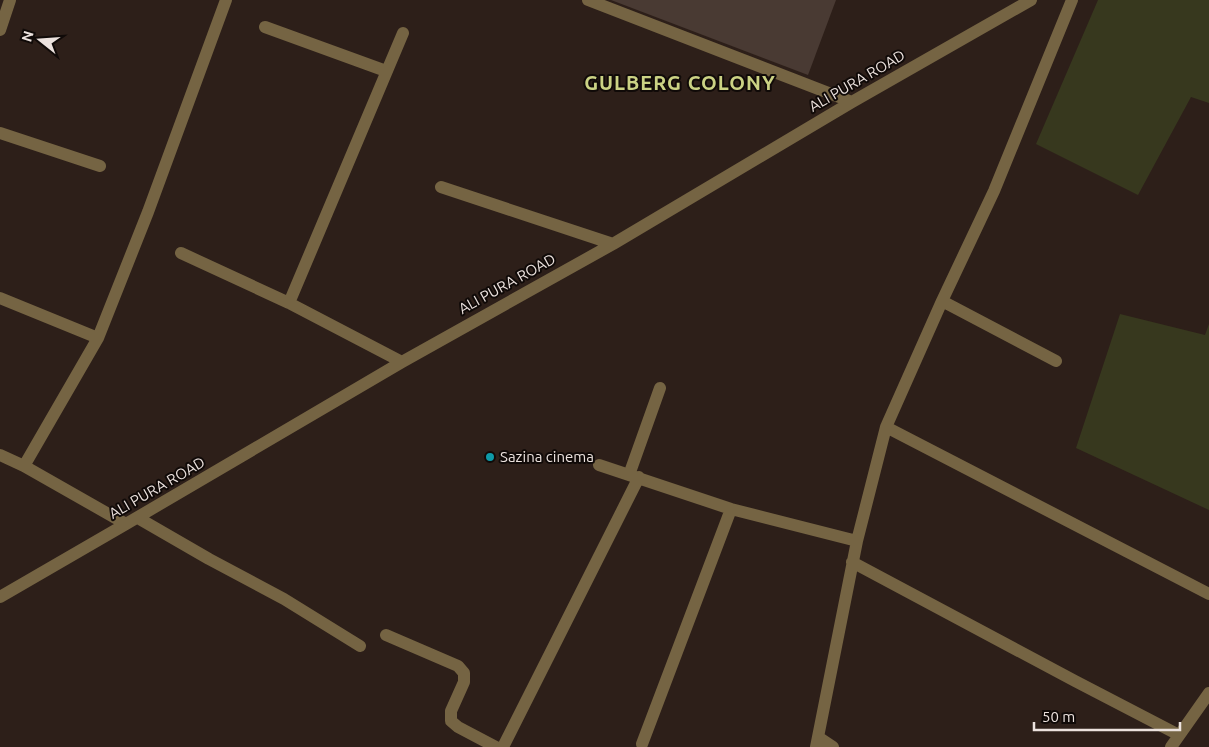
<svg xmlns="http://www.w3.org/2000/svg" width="1209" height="747" viewBox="0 0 1209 747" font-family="Ubuntu,sans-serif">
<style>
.green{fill:#37381e}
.building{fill:#493a33}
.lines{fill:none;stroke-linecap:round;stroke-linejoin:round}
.minor{stroke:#756443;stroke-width:12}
.culture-dot{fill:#0f9aa8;stroke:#100a08;stroke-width:2}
.labels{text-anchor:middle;stroke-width:4;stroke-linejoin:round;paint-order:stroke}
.street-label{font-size:15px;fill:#ece2de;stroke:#100a08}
.poi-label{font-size:15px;fill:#ece2de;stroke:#100a08;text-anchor:start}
.district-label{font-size:20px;font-weight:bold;letter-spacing:1px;fill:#cbd284;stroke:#100a08}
</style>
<rect width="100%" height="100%" fill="#2d1f19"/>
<path class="green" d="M 1098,0 L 1209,0 L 1209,103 L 1191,97 L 1138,195 L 1036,144 Z
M 1120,314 L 1205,335 L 1209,324 L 1209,510 L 1076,448 Z"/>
<path class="building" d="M 611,0 L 836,0 L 808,75 Z"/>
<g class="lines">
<path class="minor" d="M 588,0 L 852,102
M 1072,0 L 994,191 L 942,301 L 886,427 L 1209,594
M 265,27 L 386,71
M 0,30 L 10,0
M 0,133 L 100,166
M 441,187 L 613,244
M 181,253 L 289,303 L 402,362
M 0,298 L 98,338
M 942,301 L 1056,361
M 289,303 L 403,33
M 0,455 L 24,466 L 126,524
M 599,465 L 731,509 L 857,541
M 24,466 L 98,338 L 148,212 L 226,0
M 629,475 L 660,388
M 138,518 L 209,559 L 284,599 L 360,646
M 852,562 L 1075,681 L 1179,735
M 0,597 L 126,524 L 402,362 L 613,244 L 852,102 L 1031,0
M 386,635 L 458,666 L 464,673 L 464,682 L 451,711 L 451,721 L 458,727 L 496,747
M 818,737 L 833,747
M 642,744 L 731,509
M 503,747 L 639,477
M 816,747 L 857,541 L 886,427
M 1171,747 L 1209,693"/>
</g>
<circle class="culture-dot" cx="490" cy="457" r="5"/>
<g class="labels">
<g class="street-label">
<text transform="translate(857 81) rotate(-30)" y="5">ALI PURA ROAD</text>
<text transform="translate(507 284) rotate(-29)" y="5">ALI PURA ROAD</text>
<text transform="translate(157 488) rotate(-30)" y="5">ALI PURA ROAD</text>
</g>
<g class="poi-label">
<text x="500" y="462">Sazina cinema</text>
</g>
<g class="district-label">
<text x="680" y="90">GULBERG COLONY</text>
</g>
</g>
<g transform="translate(40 40) rotate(287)" stroke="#100a08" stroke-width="4" paint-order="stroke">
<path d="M0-4L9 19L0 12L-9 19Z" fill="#ece2de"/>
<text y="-8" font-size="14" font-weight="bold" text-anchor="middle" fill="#ece2de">N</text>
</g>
<path d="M1034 722v8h146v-8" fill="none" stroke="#ece2de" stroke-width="2.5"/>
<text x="1042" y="722" font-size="15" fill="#ece2de" stroke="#100a08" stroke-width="4" paint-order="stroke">50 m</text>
</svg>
